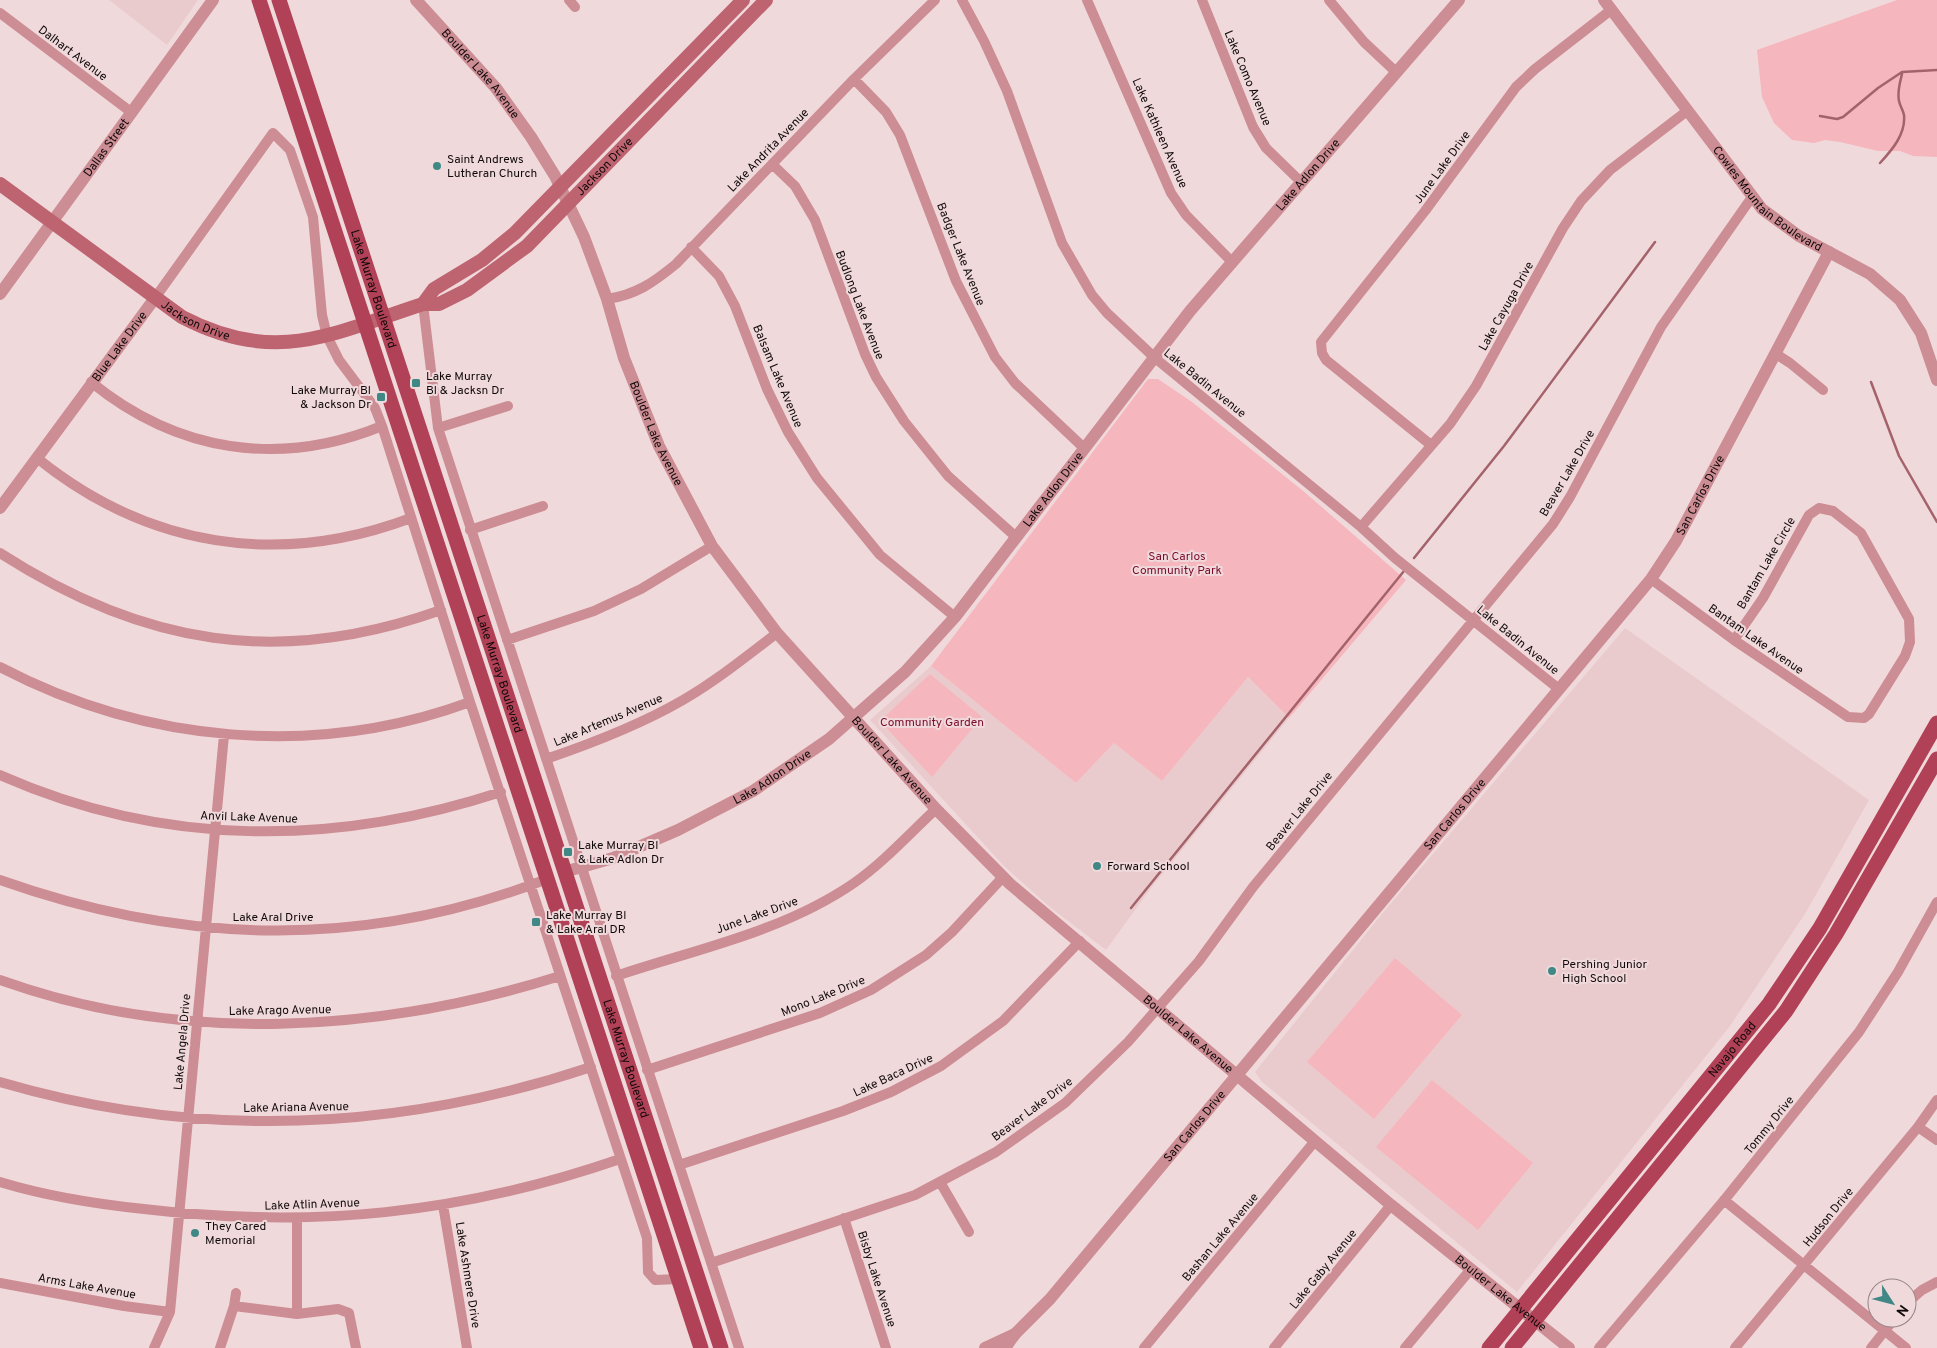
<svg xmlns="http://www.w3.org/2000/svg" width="1937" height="1348" viewBox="0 0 1937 1348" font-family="Overpass,sans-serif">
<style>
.built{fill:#eacbcd}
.green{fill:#f6b6bd}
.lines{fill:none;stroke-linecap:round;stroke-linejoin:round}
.stream{stroke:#a4636b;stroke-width:2.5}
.minor{stroke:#cc8d94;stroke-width:10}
.tertiary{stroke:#cc8d94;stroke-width:12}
.secondary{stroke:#be6370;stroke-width:14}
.primary{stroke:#b14156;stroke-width:15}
.poi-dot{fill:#408886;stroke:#f0d9db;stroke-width:2}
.labels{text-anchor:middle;stroke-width:4;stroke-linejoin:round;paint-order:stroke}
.street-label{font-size:12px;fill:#10090a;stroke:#f0d9db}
.poi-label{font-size:12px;fill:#10090a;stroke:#f0d9db;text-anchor:start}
.park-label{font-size:12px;fill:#7a0b2c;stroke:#f0d9db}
</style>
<rect width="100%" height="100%" fill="#f0d9db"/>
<path class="built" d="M 109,0 L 198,0 L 167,45 Z
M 1625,628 L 1869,800 L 1805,914 L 1730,1026 L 1517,1292 L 1262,1082 L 1255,1072 L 1381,915 Z
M 931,666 L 1076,783 L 1114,743 L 1162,781 L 1248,677 L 1289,718 L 1151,888 L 1106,950 L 1051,908 L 1005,867 L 870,720 Z"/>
<path class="green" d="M 1897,0 L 1937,0 L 1937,157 L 1913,156 L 1900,151 L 1878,151 L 1840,142 L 1825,140 L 1814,143 L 1792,140 L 1774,123 L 1762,97 L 1757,50 Z
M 1148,379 L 1158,379 L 1192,402 L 1302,490 L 1406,580 L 1289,718 L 1248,677 L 1162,781 L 1114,743 L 1076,783 L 931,666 Z
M 930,674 L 982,717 L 932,777 L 880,721 Z
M 1395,958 L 1462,1015 L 1374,1119 L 1307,1062 Z
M 1432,1080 L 1533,1163 L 1478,1230 L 1376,1147 Z"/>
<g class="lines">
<path class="stream" d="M 1820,116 L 1837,119 L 1843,117 L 1878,88 L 1902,72 L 1937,70
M 1880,163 C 1892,150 1906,134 1904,115 C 1903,110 1900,106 1899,101 C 1897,91 1900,83 1902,74
M 1871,382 L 1899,456 L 1937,522
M 1414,558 L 1504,446 L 1655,242
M 1131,908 L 1404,571"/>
<path class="minor" d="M 569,0 L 575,7
M 962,0 L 984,41 L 1007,91 L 1062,243 L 1092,295 L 1107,313 L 1155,358 L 1361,527 L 1395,558 L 1559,689
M 1087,0 L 1171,193 L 1186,215 L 1232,262
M 1202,0 L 1253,127 L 1266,148 L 1300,181
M 1329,0 L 1364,42 L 1396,72
M 0,13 L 131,112
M 854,79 L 886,112 L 900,135 L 956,281 L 995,357 L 1015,383 L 1084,448
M 772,164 L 795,186 L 815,220 L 865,354 L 876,377 L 904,421 L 948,476 L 1016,537
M 691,247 L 719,276 L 735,306 L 767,389 L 788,432 L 817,478 L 880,555 L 955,617
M 155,298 L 273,133 L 290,150 L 313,217 L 322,315 L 327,336 L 339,360 L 375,408 L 382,426 L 470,702 L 647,1238 L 648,1272 L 655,1280 L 678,1279
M 607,299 C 636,295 654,282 676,264 L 854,79 L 935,0
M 423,304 L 438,428 L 739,1348
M 1776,354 L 1790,363 L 1823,390
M 91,382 C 177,452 279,468 382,426
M 438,428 L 508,406
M 1431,445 L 1326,360 L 1322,353 L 1321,342 L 1425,211 L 1516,87 L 1535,69 L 1611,10
M 37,458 C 147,547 278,568 411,518
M 1361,527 L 1450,424 L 1476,386 L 1563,228 L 1581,201 L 1610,170 L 1687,111
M 470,530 L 543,506
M 0,553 C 143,645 279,668 441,610
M 1651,579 L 1734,640 L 1848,717 L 1864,718 L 1869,714 L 1905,656 L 1910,642 L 1909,619 L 1861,533 L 1833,511 L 1819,508 L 1809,515 L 1763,598 L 1734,640
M 507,640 L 594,611 L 641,589 L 712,546
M 0,667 C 145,743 315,759 470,702
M 546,759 C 593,743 640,725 683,700 C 716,681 747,656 777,633
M 0,775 C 163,847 333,847 501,792
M 0,880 C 183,945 364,950 547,879
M 616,976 C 696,949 783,932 854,883 C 884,862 909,834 936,809
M 0,980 C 181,1045 379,1033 560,976
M 647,1070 L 820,1013 L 871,990 L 926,955 L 952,932 L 1003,877
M 0,1082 C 198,1140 396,1132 591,1067
M 1918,1127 L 1937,1140
M 679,1165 L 843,1111 L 891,1092 L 941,1066 L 1003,1021 L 1080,941
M 0,1182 C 46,1196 96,1204 144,1209 C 312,1229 461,1214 620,1159
M 940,1182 L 969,1232
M 1724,1200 L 1906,1348
M 443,1205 L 467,1348
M 844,1218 L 886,1348
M 297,1219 L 297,1314
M 711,1263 L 915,1195 L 996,1152 L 1065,1103 L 1128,1042 L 1199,961 L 1253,887 L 1553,524 L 1570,497 L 1661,327 L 1752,197
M 0,1283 L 124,1306 L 170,1312
M 1907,1303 L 1922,1290 L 1937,1282
M 234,1306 L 297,1314 L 338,1309 L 349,1313 L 356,1348
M 154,1348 L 170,1312 L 224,735
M 220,1348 L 234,1306 L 236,1293
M 1144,1348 L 1315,1141
M 1274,1348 L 1391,1205
M 1405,1348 L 1471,1269
M 1599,1348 L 1726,1198 L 1859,1032 L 1898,972 L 1937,902
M 1735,1348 L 1918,1127 L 1937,1100
M 1871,1348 L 1895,1318"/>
<g class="tertiary">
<path id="s1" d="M 416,0 L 496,88 L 531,137 L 555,176 L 584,237 L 607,299 L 624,358 L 659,446 L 712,546 L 777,633 L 936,809 L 1010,884 L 1391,1205 L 1569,1348"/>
<path id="s2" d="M 1604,0 L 1762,209 L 1799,236 L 1870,274 L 1900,300 L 1921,333 L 1937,380"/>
<path id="s3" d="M 0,294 L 213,0"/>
<path id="s4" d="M 0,508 L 155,298"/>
<path id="s5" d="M 564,872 L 613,858 L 678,830 L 753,791 L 829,739 L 905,672 L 955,617 L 1190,311 L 1459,0"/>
<path d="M 985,1348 L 1015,1334"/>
<path id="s6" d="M 1005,1348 L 1015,1334 L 1050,1299 L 1651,579 L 1676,541 L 1829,252"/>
</g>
<g class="secondary">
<path id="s7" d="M 0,184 L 182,317 C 276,366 331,334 423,304 L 439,304 L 467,290 L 527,246 L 766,0"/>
<path d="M 423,304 L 434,289 L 482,260 L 515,233 L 743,0"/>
</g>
<g class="primary">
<path d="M 259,0 L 701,1348"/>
<path id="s8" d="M 279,0 L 721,1348"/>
<path id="s9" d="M 1489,1348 L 1769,1004 L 1820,928 L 1937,723"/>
<path d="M 1512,1348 L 1786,1011 L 1836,934 L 1937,759"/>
</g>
</g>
<g class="poi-dot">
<circle cx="437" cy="166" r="5"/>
<rect x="411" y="378" width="10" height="10" rx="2.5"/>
<rect x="376" y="392" width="10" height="10" rx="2.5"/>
<rect x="563" y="847" width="10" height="10" rx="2.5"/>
<circle cx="1097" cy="866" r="5"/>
<rect x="531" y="917" width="10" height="10" rx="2.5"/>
<circle cx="1552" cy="971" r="5"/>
<circle cx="195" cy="1233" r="5"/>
</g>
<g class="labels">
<g class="street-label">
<text transform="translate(73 53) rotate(37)" y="4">Dalhart Avenue</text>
<text dy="4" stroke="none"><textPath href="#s1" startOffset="98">Boulder Lake Avenue</textPath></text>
<text transform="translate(1248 78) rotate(67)" y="4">Lake Como Avenue</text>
<text transform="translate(1160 133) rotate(66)" y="4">Lake Kathleen Avenue</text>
<text dy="4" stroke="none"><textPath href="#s3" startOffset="181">Dallas Street</textPath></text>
<text transform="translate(768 150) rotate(-46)" y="4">Lake Andrita Avenue</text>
<text dy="4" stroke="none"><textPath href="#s7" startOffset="709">Jackson Drive</textPath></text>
<text transform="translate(1442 167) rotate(-54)" y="4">June Lake Drive</text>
<text dy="4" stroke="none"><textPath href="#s5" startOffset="1040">Lake Adlon Drive</textPath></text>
<text dy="4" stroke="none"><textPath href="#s2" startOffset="259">Cowles Mountain Boulevard</textPath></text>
<text transform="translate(961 254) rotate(68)" y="4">Badger Lake Avenue</text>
<text dy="4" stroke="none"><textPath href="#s8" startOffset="304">Lake Murray Boulevard</textPath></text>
<text transform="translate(860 305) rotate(69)" y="4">Budlong Lake Avenue</text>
<text transform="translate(1506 306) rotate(-61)" y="4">Lake Cayuga Drive</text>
<text dy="4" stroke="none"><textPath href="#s7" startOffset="239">Jackson Drive</textPath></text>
<text dy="4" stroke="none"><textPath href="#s4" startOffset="201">Blue Lake Drive</textPath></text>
<text transform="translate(778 376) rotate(67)" y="4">Balsam Lake Avenue</text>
<text transform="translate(1205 383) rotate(39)" y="4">Lake Badin Avenue</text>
<text dy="4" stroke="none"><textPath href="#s1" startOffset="502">Boulder Lake Avenue</textPath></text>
<text transform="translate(1567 473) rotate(-60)" y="4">Beaver Lake Drive</text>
<text dy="4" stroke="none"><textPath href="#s5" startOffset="635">Lake Adlon Drive</textPath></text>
<text dy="4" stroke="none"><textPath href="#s6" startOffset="1102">San Carlos Drive</textPath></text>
<text transform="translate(1766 563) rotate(-60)" y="4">Bantam Lake Circle</text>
<text transform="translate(1756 639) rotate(35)" y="4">Bantam Lake Avenue</text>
<text transform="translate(1518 640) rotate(39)" y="4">Lake Badin Avenue</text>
<text dy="4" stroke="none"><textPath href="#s8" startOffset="709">Lake Murray Boulevard</textPath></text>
<text transform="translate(608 720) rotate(-23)" y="4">Lake Artemus Avenue</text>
<text dy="4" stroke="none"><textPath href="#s1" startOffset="908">Boulder Lake Avenue</textPath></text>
<text dy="4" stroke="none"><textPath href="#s5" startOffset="230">Lake Adlon Drive</textPath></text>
<text transform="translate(1299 811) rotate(-51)" y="4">Beaver Lake Drive</text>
<text dy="4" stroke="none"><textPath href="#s6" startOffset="698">San Carlos Drive</textPath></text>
<text transform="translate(249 817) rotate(2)" y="4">Anvil Lake Avenue</text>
<text transform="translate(757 915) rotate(-20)" y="4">June Lake Drive</text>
<text x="273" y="921">Lake Aral Drive</text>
<text transform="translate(823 996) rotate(-22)" y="4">Mono Lake Drive</text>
<text transform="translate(280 1010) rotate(-1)" y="4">Lake Arago Avenue</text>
<text dy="4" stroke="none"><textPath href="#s1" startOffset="1312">Boulder Lake Avenue</textPath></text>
<text transform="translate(182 1042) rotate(-85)" y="4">Lake Angela Drive</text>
<text dy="4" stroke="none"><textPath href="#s9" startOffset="385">Navajo Road</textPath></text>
<text dy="4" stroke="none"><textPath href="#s8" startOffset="1114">Lake Murray Boulevard</textPath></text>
<text transform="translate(893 1075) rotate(-25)" y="4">Lake Baca Drive</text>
<text transform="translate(296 1107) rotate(-1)" y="4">Lake Ariana Avenue</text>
<text transform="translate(1032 1109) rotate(-37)" y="4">Beaver Lake Drive</text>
<text transform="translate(1769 1125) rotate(-51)" y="4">Tommy Drive</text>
<text dy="4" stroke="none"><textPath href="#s6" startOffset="292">San Carlos Drive</textPath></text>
<text transform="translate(312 1204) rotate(-2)" y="4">Lake Atlin Avenue</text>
<text transform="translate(1828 1217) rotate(-51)" y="4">Hudson Drive</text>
<text transform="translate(1220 1237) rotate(-50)" y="4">Bashan Lake Avenue</text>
<text transform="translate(1323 1269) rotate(-51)" y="4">Lake Gaby Avenue</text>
<text transform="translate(468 1275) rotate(81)" y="4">Lake Ashmere Drive</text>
<text transform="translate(877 1279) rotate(72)" y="4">Bisby Lake Avenue</text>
<text transform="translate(87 1286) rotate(10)" y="4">Arms Lake Avenue</text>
<text dy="4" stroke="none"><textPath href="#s1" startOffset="1718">Boulder Lake Avenue</textPath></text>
</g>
<g class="poi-label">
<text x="447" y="163">Saint Andrews<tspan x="447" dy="14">Lutheran Church</tspan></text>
<text x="426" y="380">Lake Murray<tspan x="426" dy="14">Bl &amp; Jacksn Dr</tspan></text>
<text x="371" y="394" text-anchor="end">Lake Murray Bl<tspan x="371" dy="14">&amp; Jackson Dr</tspan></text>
<text x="578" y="849">Lake Murray Bl<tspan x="578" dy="14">&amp; Lake Adlon Dr</tspan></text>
<text x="1107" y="870">Forward School</text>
<text x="546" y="919">Lake Murray Bl<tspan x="546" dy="14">&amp; Lake Aral DR</tspan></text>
<text x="1562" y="968">Pershing Junior<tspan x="1562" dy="14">High School</tspan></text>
<text x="205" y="1230">They Cared<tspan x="205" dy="14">Memorial</tspan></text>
</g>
<g class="park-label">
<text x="1177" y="560">San Carlos<tspan x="1177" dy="14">Community Park</tspan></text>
<text x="932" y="726">Community Garden</text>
</g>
</g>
<g transform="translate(1892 1303) rotate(126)"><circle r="24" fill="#f0d9db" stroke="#968687"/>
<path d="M0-4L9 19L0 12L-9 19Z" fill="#408886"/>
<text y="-8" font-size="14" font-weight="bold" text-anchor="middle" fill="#10090a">N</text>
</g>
</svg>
